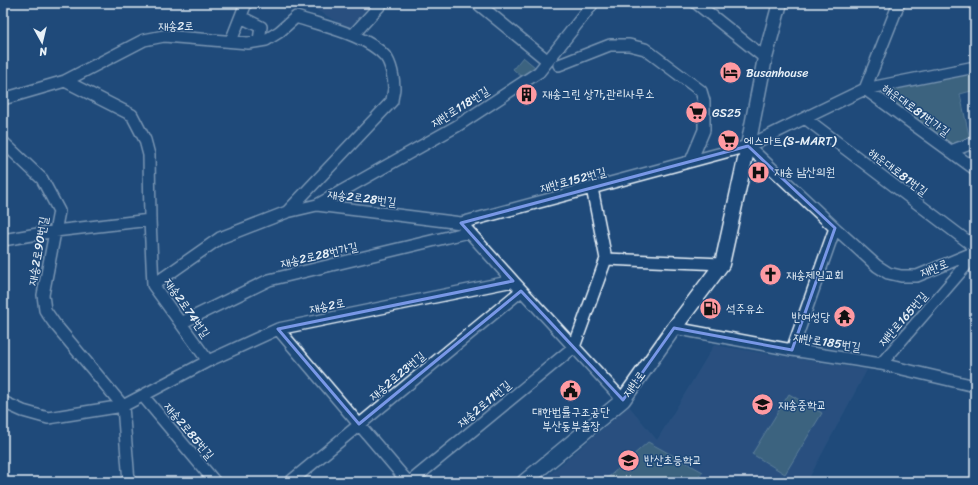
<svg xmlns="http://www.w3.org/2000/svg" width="978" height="485" viewBox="0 0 978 485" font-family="Sriracha,'Poor Story',sans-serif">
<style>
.built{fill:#345786}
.green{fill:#5f8186;stroke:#a4b9bf}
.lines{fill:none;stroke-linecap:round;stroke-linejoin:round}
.minor-casing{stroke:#e8f1f8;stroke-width:14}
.major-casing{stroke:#e8f1f8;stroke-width:17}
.minor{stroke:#1f4a7a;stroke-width:11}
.major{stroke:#1f4a7a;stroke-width:14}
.marked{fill:none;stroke:#7897e6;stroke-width:3;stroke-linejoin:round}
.labels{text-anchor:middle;stroke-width:3;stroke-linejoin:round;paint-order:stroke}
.street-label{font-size:12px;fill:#e8f1f8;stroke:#1f4a7a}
.poi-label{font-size:12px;fill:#e8f1f8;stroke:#1f4a7a;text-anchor:start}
</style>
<rect width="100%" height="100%" fill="#1f4a7a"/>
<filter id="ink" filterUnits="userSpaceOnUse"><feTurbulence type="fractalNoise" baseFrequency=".025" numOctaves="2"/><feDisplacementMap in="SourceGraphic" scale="8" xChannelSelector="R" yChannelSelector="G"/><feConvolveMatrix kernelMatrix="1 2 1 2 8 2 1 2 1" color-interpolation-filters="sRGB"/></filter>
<g filter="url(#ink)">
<path class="built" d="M 304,3 L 372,3 L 350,29 Z
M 714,345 L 867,370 L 807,482 L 545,482 L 543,480 L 629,406 L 657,440 Z"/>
<path class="green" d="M 523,57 L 535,67 L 524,79 L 513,69 Z
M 975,72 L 975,90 L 960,94 L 970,140 L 952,147 L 875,92 Z
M 789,394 L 822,413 L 785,474 L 752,454 Z
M 648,442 L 703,472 L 694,482 L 608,482 L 604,481 Z"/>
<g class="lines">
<defs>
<path id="minor" d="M 477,3 L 548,61
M 696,3 L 765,58
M 899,3 L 865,89 L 975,169
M 241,17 L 261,27 L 259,40
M 353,35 L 382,3
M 231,41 L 246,3
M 559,65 L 610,45 L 629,45 L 645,49 L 701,91 L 704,101 L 704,130 L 691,161
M 65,81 L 132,115 L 145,140 L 149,155 L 150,220 L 153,285 L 208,361
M 3,99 L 65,81 L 144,40 L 164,36 L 248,43 L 266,40 L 279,32 L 296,17 C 322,26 367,35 385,56 C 391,63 394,79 394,88 C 394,92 392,97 392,101 L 287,212
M 805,118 L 975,247
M 3,142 L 42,179 L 59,211 L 43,295 L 45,310 L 54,323 L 123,406 L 129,482
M 748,146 L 835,228 L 877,266 L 888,273 L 901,276 L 917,276 L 975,252
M 951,151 L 975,142
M 317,205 L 457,126 L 539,72 L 591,6 L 592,3
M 461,223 L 748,146 L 805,118 L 865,89 L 975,67
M 3,240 L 55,231 L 150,220
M 606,259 L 722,264
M 153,285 L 220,238 L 287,212 L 317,205 L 461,223 L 513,281
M 181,323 L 269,280 L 469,232
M 674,328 L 792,350 L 881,364 L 975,386
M 278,329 L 408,482
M 792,350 L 835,228
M 881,364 L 975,255
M 143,396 L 215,482
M 3,402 L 23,411 L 48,418 L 123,406 L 208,361 L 278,329 L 513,281 L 623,400
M 290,482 L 521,291
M 410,482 L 574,347 L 606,259 L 592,188"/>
<path id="major" d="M 524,482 L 623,400 L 674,328 L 722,264 L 748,146 L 765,58 L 780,3"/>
</defs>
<use href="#minor" class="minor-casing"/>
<use href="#major" class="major-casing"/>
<use href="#minor" class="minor"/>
<use href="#major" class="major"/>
</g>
</g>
<path d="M0 0H978V485H0ZM 748,146 L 835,228 L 792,350 L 674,328 L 623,400 L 521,291 L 359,424 L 278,329 L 513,281 L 461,223 Z" fill="#1f4a7a" fill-opacity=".55" fill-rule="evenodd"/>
<path class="marked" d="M 748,146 L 835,228 L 792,350 L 674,328 L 623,400 L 521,291 L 359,424 L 278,329 L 513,281 L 461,223 Z"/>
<defs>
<symbol id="hotel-disc" viewBox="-11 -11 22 22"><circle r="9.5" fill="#ff9aa2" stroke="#1f4a7a"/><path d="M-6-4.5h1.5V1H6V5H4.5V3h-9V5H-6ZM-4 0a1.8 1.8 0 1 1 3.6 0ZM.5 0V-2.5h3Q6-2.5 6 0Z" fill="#111"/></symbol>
<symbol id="building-disc" viewBox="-11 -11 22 22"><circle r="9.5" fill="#ff9aa2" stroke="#1f4a7a"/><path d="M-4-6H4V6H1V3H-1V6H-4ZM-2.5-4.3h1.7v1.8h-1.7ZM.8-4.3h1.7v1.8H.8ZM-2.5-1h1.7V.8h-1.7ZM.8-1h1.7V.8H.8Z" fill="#111"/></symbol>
<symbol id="supermarket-disc" viewBox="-11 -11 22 22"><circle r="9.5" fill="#ff9aa2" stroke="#1f4a7a"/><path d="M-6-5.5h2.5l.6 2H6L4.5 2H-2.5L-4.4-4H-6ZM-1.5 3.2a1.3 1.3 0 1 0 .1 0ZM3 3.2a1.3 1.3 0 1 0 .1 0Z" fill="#111"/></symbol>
<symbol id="hospital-disc" viewBox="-11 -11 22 22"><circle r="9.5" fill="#ff9aa2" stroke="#1f4a7a"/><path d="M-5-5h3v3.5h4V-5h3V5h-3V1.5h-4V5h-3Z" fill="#111"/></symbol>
<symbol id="church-disc" viewBox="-11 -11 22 22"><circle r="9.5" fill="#ff9aa2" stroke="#1f4a7a"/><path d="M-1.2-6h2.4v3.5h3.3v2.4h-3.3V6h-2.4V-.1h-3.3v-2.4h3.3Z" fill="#111"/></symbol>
<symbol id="fuel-disc" viewBox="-11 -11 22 22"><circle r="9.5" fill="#ff9aa2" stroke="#1f4a7a"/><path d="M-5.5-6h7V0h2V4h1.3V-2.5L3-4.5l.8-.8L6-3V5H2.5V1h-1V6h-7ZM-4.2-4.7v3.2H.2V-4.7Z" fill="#111"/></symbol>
<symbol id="temple-disc" viewBox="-11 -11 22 22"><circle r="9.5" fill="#ff9aa2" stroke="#1f4a7a"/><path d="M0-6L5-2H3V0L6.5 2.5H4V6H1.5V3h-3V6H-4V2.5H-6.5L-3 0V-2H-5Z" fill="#111"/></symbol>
<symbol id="civic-disc" viewBox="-11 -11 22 22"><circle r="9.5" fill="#ff9aa2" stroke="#1f4a7a"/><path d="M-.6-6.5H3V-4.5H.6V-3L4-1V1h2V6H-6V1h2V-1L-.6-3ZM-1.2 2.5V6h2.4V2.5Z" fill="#111"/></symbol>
<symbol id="school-disc" viewBox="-11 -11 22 22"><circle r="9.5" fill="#ff9aa2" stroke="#1f4a7a"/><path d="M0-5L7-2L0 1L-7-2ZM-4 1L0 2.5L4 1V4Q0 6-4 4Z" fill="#111"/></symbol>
</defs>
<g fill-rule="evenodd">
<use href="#hotel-disc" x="718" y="60" width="25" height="25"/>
<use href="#building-disc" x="514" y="82" width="25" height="25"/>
<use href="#supermarket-disc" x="684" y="100" width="25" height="25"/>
<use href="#supermarket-disc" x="716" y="128" width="25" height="25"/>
<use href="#hospital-disc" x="746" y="160" width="25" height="25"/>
<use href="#church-disc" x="758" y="262" width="25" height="25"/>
<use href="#fuel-disc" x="698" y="296" width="25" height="25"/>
<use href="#temple-disc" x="832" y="304" width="25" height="25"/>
<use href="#civic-disc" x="558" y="378" width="25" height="25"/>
<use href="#school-disc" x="750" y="392" width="25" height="25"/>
<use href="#school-disc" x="616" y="448" width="25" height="25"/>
</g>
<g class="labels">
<g class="street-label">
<text x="176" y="30">재송2로</text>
<text transform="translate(460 107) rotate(-32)" y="4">재반로118번길</text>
<text transform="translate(916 110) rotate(36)" y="4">해운대로81번가길</text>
<text transform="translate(898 172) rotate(37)" y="4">해운대로81번길</text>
<text transform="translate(573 180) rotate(-15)" y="4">재반로152번길</text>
<text transform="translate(362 198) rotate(7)" y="4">재송2로28번길</text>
<text transform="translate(38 251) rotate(-80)" y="4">재송2로90번길</text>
<text transform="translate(319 255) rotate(-13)" y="4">재송2로28번가길</text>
<text transform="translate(934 268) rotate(-21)" y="4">재반로</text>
<text transform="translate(327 306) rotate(-11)" y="4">재송2로</text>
<text transform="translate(187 308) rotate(55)" y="4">재송2로74번길</text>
<text transform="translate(903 319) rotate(-49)" y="4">재반로165번길</text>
<text transform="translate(827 342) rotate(9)" y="4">재반로185번길</text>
<text transform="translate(397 376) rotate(-40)" y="4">재송2로23번길</text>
<text transform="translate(634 384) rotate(-54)" y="4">재반로</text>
<text transform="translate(484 404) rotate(-40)" y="4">재송2로11번길</text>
<text transform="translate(189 431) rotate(50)" y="4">재송2로85번길</text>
</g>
<g class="poi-label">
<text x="746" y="77">Busanhouse</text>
<text x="542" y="98">재송그린 상가,관리사무소</text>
<text x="712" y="117">GS25</text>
<text x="744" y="145">에스마트(S-MART)</text>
<text x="774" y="176">재송 남산의원</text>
<text x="786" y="279">재송제일교회</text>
<text x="726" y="313">석주유소</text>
<text x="830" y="321" text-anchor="end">반여성당</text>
<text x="778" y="409">재송중학교</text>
<text x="571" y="416" text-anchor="middle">대한법률구조공단<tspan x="571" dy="14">부산동부출장</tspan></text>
<text x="644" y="464">반산초등학교</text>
</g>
</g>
<rect width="978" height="485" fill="none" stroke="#1f4a7a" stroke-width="16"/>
<rect x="8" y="8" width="962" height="469" fill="none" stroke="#e8f1f8" stroke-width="1.5" filter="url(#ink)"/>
<g transform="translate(42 42) rotate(172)" stroke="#1f4a7a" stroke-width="3" paint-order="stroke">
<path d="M0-3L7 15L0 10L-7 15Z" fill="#e8f1f8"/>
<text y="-6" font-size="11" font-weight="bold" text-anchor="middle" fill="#e8f1f8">N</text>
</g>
</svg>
